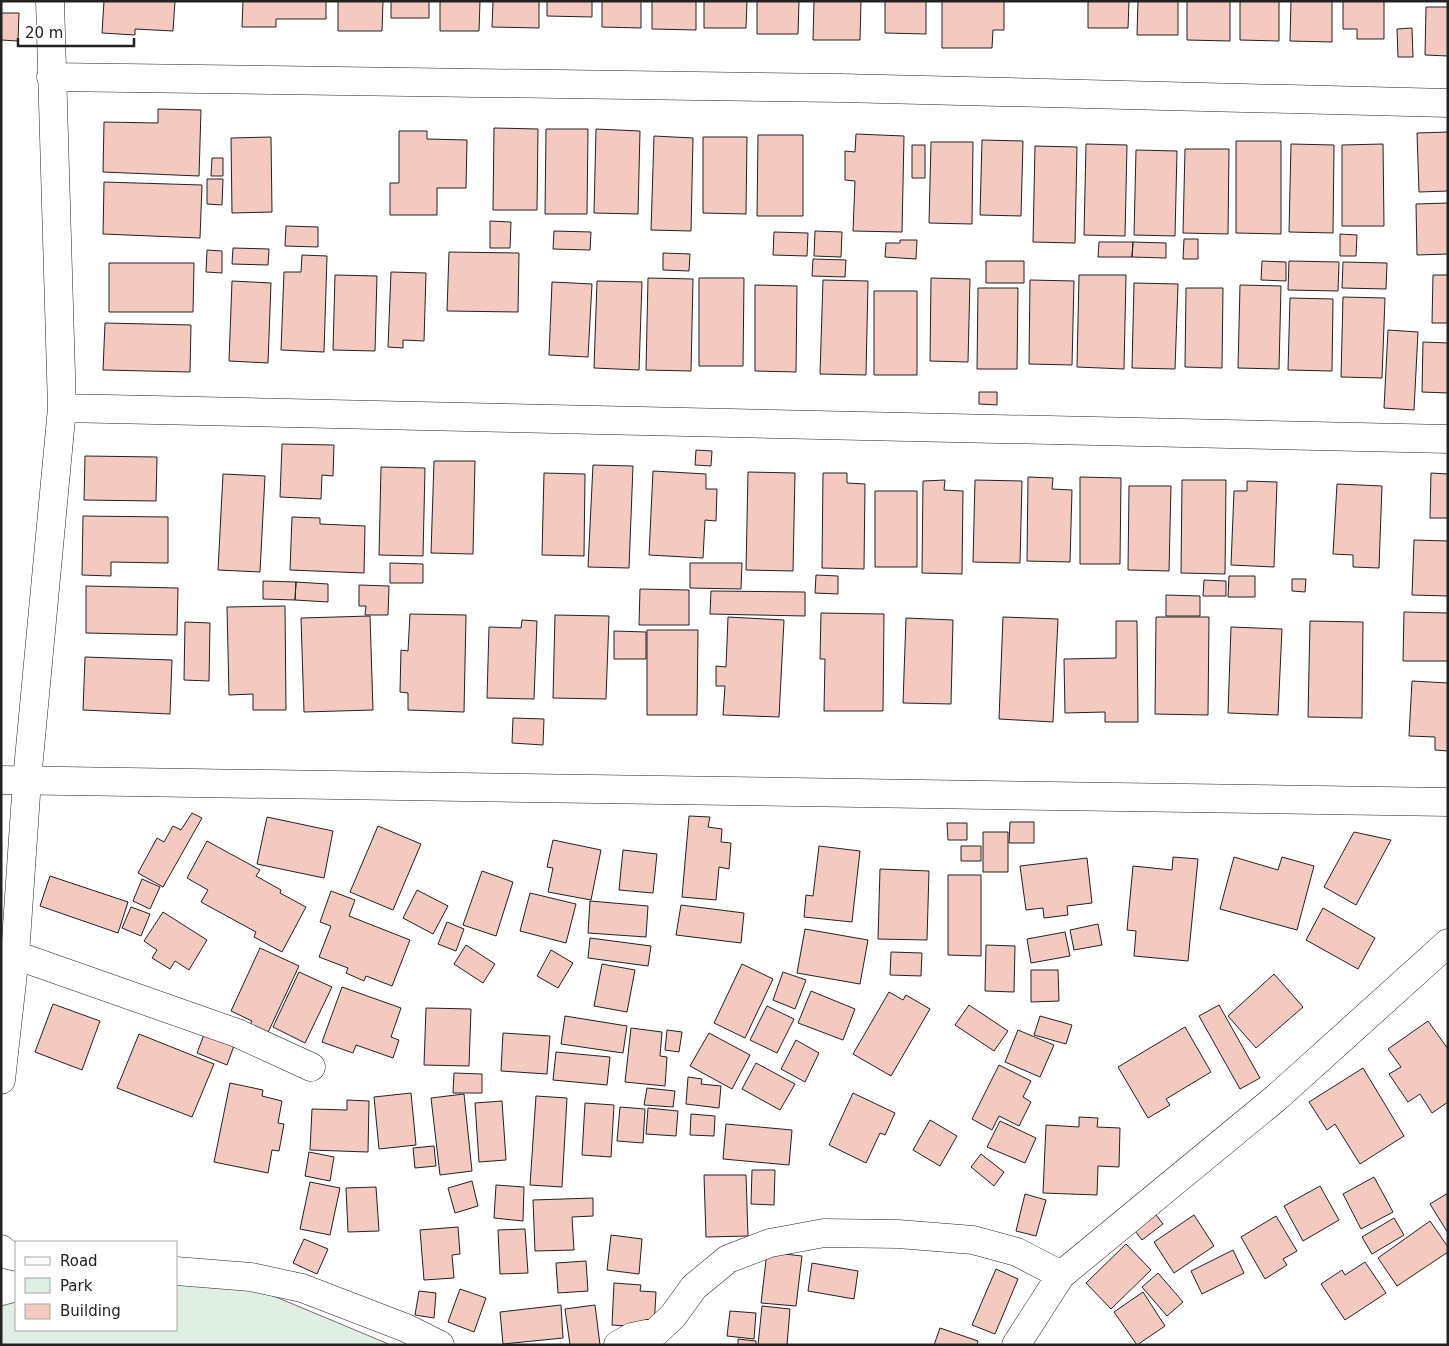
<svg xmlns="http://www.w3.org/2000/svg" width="1449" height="1346" viewBox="0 0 1449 1346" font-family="'DejaVu Sans',sans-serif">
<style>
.green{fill:#e0efe3;stroke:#6f6f6f}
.building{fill:#f3c9c0;stroke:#222}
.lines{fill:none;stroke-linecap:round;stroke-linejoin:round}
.minor-casing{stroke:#222;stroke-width:29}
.tertiary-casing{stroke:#222;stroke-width:29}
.minor{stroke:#fff;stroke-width:28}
.tertiary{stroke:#fff;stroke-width:28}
</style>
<rect width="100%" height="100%" fill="#fff"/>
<path class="green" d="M 176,1282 L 240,1282 L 391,1345 L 1,1345 L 1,1306 L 16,1302 L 16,1330 L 176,1330 Z"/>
<path class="building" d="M 104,1 L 175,1 L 173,31 L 135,29 L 135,35 L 102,33 Z
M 243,1 L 326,1 L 326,19 L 276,19 L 276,27 L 242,27 Z
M 338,1 L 383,1 L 382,31 L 338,31 Z
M 391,1 L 429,1 L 429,18 L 391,18 Z
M 440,1 L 480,1 L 479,31 L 440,31 Z
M 493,1 L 539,1 L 539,28 L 492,27 Z
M 547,1 L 592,1 L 592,17 L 547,16 Z
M 602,1 L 641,1 L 641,28 L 602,27 Z
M 652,1 L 696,1 L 696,30 L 652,29 Z
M 704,1 L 747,1 L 746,28 L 704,28 Z
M 757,1 L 799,1 L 798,34 L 757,34 Z
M 814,1 L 861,1 L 860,40 L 813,40 Z
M 885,1 L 926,1 L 926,34 L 885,33 Z
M 942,1 L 1004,1 L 1004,30 L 993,30 L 992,48 L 942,48 Z
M 1088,1 L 1129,1 L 1128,28 L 1088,28 Z
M 1138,1 L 1178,1 L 1178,35 L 1137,35 Z
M 1187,1 L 1230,1 L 1230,41 L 1187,40 Z
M 1240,1 L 1279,1 L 1279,41 L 1240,40 Z
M 1291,1 L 1332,1 L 1332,42 L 1290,41 Z
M 1343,1 L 1384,1 L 1384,39 L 1357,39 L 1357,29 L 1343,29 Z
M 1426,7 L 1448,7 L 1448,56 L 1425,55 Z
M 1,13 L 19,13 L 18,41 L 1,40 Z
M 1412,28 L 1413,57 L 1398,57 L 1397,29 Z
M 158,109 L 201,110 L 199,176 L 103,172 L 104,122 L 158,123 Z
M 494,128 L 538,129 L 537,210 L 493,210 Z
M 546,129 L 588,129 L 587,214 L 545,214 Z
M 596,129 L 640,131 L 638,214 L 594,213 Z
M 399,131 L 427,131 L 427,139 L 467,140 L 466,188 L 437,188 L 437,215 L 390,215 L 390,183 L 399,183 Z
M 1448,132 L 1448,191 L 1419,192 L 1417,133 Z
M 856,134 L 904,136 L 902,232 L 853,231 L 855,181 L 845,180 L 845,151 L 855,152 Z
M 758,135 L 803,135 L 803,216 L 757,216 Z
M 654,136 L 693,138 L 691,231 L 651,230 Z
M 271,137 L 272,212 L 232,213 L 231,138 Z
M 703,137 L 747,137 L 746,214 L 703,213 Z
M 982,140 L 1023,141 L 1021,216 L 980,215 Z
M 1236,141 L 1281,141 L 1281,234 L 1236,233 Z
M 931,142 L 973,142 L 972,224 L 929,223 Z
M 1086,144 L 1127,145 L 1125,236 L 1084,235 Z
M 1291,144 L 1334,145 L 1333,233 L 1289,232 Z
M 1383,144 L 1384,226 L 1342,226 L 1342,145 Z
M 912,145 L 925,145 L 925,178 L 912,178 Z
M 1035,146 L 1077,147 L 1075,243 L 1033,242 Z
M 1185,149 L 1229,149 L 1228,234 L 1183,233 Z
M 1136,150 L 1177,151 L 1175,236 L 1134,235 Z
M 212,158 L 223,158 L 223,176 L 211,176 Z
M 207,179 L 223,179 L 222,205 L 207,204 Z
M 104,182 L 202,185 L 200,238 L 103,234 Z
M 1448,203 L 1448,254 L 1417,255 L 1416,204 Z
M 490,221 L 511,222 L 510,248 L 490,248 Z
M 286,226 L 318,227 L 318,247 L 285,246 Z
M 554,231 L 591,232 L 590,250 L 553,249 Z
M 815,231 L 842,232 L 841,257 L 814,256 Z
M 774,232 L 808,233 L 807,256 L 773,255 Z
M 1340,234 L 1357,235 L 1356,256 L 1340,256 Z
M 1184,239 L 1198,239 L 1198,259 L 1183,259 Z
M 900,240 L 917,240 L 916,259 L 885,257 L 886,243 L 900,243 Z
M 1099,242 L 1133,242 L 1132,257 L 1098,257 Z
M 1133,242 L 1166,243 L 1166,258 L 1132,257 Z
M 233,248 L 269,249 L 268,265 L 232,264 Z
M 207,250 L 222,251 L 222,273 L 206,272 Z
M 449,252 L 519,253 L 518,312 L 447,311 Z
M 663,253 L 690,254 L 689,271 L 663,270 Z
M 302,255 L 327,256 L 324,352 L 281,350 L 284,272 L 301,272 Z
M 813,259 L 846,260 L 845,277 L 812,276 Z
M 986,261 L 1024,261 L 1024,283 L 986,283 Z
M 1262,261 L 1286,262 L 1286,281 L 1261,280 Z
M 1289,261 L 1339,262 L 1338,291 L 1288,290 Z
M 1343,262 L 1387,263 L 1386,289 L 1342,288 Z
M 109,263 L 194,263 L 193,312 L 109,312 Z
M 391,272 L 426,273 L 424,341 L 403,340 L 403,348 L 388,347 Z
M 335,275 L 377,276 L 375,351 L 333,350 Z
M 1079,275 L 1126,275 L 1124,369 L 1077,367 Z
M 1433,275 L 1448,275 L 1448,323 L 1432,323 Z
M 648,278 L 693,279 L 691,371 L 646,370 Z
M 699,278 L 744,278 L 743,366 L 699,366 Z
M 931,278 L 970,279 L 968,362 L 930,361 Z
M 823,280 L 868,281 L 866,375 L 820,374 Z
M 1030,280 L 1074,281 L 1072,365 L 1029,364 Z
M 232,281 L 271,283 L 268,363 L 229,361 Z
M 597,281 L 642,282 L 639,370 L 594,368 Z
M 552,282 L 592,284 L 588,357 L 549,355 Z
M 1134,283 L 1178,284 L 1175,369 L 1132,368 Z
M 755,285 L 797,286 L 796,372 L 755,371 Z
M 1240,285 L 1281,286 L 1279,369 L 1238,368 Z
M 978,288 L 1018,288 L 1017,369 L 977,369 Z
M 1186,288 L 1223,288 L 1222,368 L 1185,367 Z
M 874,291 L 917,291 L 917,375 L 874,375 Z
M 1343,297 L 1385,298 L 1382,378 L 1341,377 Z
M 1290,298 L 1333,299 L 1332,371 L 1288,370 Z
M 105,323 L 191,325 L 190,372 L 103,370 Z
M 1388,330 L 1418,332 L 1414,410 L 1384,408 Z
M 1423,342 L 1448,343 L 1448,393 L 1422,392 Z
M 979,392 L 997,392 L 997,405 L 979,404 Z
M 282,444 L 334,445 L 333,476 L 322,475 L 321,499 L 280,497 Z
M 696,450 L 712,451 L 711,466 L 695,465 Z
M 85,456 L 157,457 L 156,501 L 84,500 Z
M 434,461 L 475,461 L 473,554 L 431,553 Z
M 593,465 L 633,466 L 629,568 L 588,567 Z
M 381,467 L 425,468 L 423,556 L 379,555 Z
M 653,471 L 706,474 L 706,489 L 717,489 L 716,521 L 705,520 L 703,558 L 649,555 Z
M 748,472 L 795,473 L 793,571 L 746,570 Z
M 544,473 L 585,474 L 584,556 L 542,555 Z
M 823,473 L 847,473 L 847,483 L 865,484 L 864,569 L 822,568 Z
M 1431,473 L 1448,474 L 1448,518 L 1430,518 Z
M 223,474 L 265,476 L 260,572 L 218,570 Z
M 1028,477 L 1053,478 L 1052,489 L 1072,490 L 1070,562 L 1027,561 Z
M 1080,477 L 1121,478 L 1120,564 L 1080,564 Z
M 945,480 L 944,490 L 963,491 L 962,574 L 922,573 L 923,481 Z
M 975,480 L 1022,481 L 1020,563 L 973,562 Z
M 1182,480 L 1226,480 L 1225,574 L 1181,573 Z
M 1247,481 L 1277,482 L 1274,567 L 1231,565 L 1234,491 L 1247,491 Z
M 1337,484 L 1382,486 L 1379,568 L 1353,567 L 1353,555 L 1333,554 Z
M 1129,486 L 1171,486 L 1169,571 L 1128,570 Z
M 875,491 L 917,491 L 917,567 L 875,567 Z
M 83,516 L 168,517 L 168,563 L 111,562 L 111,576 L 82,575 Z
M 292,517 L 320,518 L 320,524 L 365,526 L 364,573 L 290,570 Z
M 1414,540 L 1448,541 L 1448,596 L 1412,595 Z
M 390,563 L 423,564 L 423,583 L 390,583 Z
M 690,563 L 742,563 L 741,589 L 690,588 Z
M 816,575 L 838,576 L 838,594 L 815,593 Z
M 1229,576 L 1255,576 L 1255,597 L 1228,597 Z
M 1292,579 L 1306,579 L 1305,592 L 1292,591 Z
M 1204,580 L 1226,581 L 1226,596 L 1203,596 Z
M 263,581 L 296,582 L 295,600 L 263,599 Z
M 296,582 L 328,584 L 328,602 L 295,600 Z
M 359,585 L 389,586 L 388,615 L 365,615 L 366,606 L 359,606 Z
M 86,586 L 178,588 L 177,635 L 86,633 Z
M 640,589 L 689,590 L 689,625 L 639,625 Z
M 711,591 L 805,592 L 805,616 L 710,614 Z
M 1166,595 L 1200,596 L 1200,616 L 1166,616 Z
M 285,606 L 286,710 L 253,710 L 253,694 L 229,695 L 227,607 Z
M 1404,612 L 1448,613 L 1448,661 L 1403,661 Z
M 821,613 L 884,614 L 883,711 L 824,711 L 825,659 L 820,659 Z
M 410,614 L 466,615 L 464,712 L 408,710 L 408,693 L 400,692 L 401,650 L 408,651 Z
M 555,615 L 609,616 L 606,699 L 553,698 Z
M 370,616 L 373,710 L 304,712 L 301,618 Z
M 728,617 L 784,620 L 779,717 L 723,715 L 725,686 L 716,686 L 716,666 L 726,667 Z
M 1003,617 L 1058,619 L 1053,722 L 999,719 Z
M 1156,617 L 1209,617 L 1208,715 L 1155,714 Z
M 906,618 L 953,620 L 951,704 L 903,703 Z
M 522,620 L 537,621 L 534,699 L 487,698 L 489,627 L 521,628 Z
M 1116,621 L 1137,621 L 1138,722 L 1105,722 L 1105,712 L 1065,713 L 1064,659 L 1116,658 Z
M 1310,621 L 1363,622 L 1362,718 L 1308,717 Z
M 185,622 L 210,623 L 209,681 L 184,680 Z
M 1231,627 L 1282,629 L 1278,715 L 1228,713 Z
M 647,630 L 698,630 L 697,715 L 647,715 Z
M 614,631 L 646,632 L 646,659 L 614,659 Z
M 85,657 L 172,660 L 170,714 L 83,710 Z
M 1412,681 L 1448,683 L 1448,751 L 1435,750 L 1435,737 L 1409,736 Z
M 513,718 L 544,719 L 543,745 L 512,743 Z
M 192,813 L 202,818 L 163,887 L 138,873 L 157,838 L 164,842 L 173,826 L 181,830 Z
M 689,816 L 710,817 L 708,827 L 722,829 L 721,842 L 731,843 L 729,869 L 719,867 L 716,900 L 682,897 Z
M 267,817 L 333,831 L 324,878 L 257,864 Z
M 1010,822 L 1034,822 L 1034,843 L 1009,843 Z
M 947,823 L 967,823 L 967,840 L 948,840 Z
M 378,826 L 421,844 L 393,910 L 350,892 Z
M 983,832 L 1008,832 L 1008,872 L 983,872 Z
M 1354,832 L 1391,840 L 1356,905 L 1324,887 Z
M 553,840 L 601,850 L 591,900 L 548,892 L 553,868 L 547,867 Z
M 207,841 L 260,870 L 256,876 L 281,890 L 280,893 L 306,907 L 282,952 L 254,937 L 256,932 L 201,902 L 208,890 L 187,878 Z
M 819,846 L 860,851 L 852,922 L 804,917 L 806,895 L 813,896 Z
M 961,846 L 981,846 L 981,861 L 961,861 Z
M 623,850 L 657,854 L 653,893 L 619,890 Z
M 1173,857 L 1198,859 L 1188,961 L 1134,956 L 1136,931 L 1127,930 L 1133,866 L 1172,870 Z
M 1234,857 L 1278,870 L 1282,857 L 1314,866 L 1297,930 L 1220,909 Z
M 1087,858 L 1092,903 L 1067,906 L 1068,915 L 1044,918 L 1043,908 L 1026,910 L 1020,866 Z
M 880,869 L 929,871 L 927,940 L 878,939 Z
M 482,871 L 513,882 L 496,936 L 463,925 Z
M 948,875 L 981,875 L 981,956 L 948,955 Z
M 50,876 L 128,902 L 118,933 L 40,906 Z
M 142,879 L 160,887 L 150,909 L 133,901 Z
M 417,890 L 448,906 L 433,934 L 403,918 Z
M 331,891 L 355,900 L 349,916 L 410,940 L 392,986 L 366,976 L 364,981 L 346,973 L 348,968 L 319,957 L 331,926 L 320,922 Z
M 530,893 L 576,904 L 566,943 L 520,931 Z
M 590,901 L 648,906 L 646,937 L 588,933 Z
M 681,905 L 744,913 L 741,943 L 676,935 Z
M 131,907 L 150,914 L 141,936 L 122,928 Z
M 1323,908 L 1375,938 L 1358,969 L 1306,940 Z
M 163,912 L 207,940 L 189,970 L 175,961 L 170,969 L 152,958 L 157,950 L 144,941 Z
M 447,922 L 464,929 L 456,951 L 438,944 Z
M 1098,924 L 1102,945 L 1074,950 L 1070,930 Z
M 805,929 L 868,940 L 860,984 L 797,973 Z
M 1065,932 L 1070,956 L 1031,963 L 1027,939 Z
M 590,938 L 651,946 L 648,966 L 588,958 Z
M 466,945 L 495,964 L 483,983 L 454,964 Z
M 986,945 L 1015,946 L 1014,992 L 985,991 Z
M 260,948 L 299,966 L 264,1041 L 246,1032 L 252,1021 L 231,1011 Z
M 551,950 L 573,963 L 558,988 L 537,976 Z
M 891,952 L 922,953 L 921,976 L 890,975 Z
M 602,964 L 635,970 L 627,1012 L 594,1006 Z
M 742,964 L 773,979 L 745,1038 L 714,1023 Z
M 1031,970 L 1058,970 L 1059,1001 L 1031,1002 Z
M 299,972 L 332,987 L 305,1043 L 273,1027 Z
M 783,972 L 806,980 L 795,1009 L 773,1000 Z
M 1274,974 L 1303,1007 L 1256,1048 L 1228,1016 Z
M 342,987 L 401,1008 L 391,1037 L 399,1040 L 393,1058 L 356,1045 L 353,1053 L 322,1042 Z
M 811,991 L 855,1009 L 843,1040 L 798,1023 Z
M 889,992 L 903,1000 L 906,995 L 930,1009 L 891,1076 L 853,1054 Z
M 53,1004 L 100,1021 L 82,1070 L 35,1052 Z
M 969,1005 L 1008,1031 L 994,1051 L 955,1025 Z
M 1219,1005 L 1260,1078 L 1240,1089 L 1199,1016 Z
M 767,1006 L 794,1019 L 777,1053 L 750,1040 Z
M 426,1008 L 471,1009 L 469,1066 L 424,1065 Z
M 565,1016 L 627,1026 L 623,1053 L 561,1044 Z
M 1040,1016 L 1072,1025 L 1066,1044 L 1034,1035 Z
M 1428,1021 L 1448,1049 L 1448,1102 L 1432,1113 L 1420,1094 L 1408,1102 L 1389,1074 L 1401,1067 L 1388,1049 Z
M 1185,1027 L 1211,1072 L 1166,1099 L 1170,1105 L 1148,1118 L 1118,1067 Z
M 631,1028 L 662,1032 L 660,1056 L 667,1057 L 665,1086 L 625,1082 Z
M 667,1030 L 682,1032 L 679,1052 L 665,1050 Z
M 1018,1030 L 1054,1045 L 1040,1077 L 1005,1062 Z
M 205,1032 L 235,1043 L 227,1065 L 197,1053 Z
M 503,1033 L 550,1036 L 547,1074 L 501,1071 Z
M 709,1033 L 750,1055 L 732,1089 L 690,1066 Z
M 139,1034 L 214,1064 L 192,1117 L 117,1088 Z
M 796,1040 L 819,1053 L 805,1082 L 781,1069 Z
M 556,1052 L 610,1057 L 607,1085 L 553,1080 Z
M 756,1063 L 795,1084 L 780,1110 L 742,1089 Z
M 999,1065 L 1031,1081 L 1023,1097 L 1031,1102 L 1019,1126 L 999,1116 L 992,1130 L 972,1119 Z
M 1363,1068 L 1404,1136 L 1360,1164 L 1335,1124 L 1327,1130 L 1309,1102 Z
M 454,1073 L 482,1074 L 482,1093 L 453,1093 Z
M 688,1077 L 702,1079 L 701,1084 L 721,1086 L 719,1108 L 686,1104 Z
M 230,1083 L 263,1090 L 262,1096 L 282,1101 L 278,1123 L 284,1124 L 279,1151 L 272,1150 L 268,1173 L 214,1162 Z
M 647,1088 L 675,1091 L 673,1107 L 644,1105 Z
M 411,1093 L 416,1145 L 379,1149 L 374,1097 Z
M 853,1093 L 895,1113 L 885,1135 L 880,1133 L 866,1163 L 829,1145 Z
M 464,1094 L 472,1171 L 440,1175 L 431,1098 Z
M 536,1096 L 567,1098 L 562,1187 L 530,1185 Z
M 347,1100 L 369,1101 L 368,1152 L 310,1150 L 312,1109 L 347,1110 Z
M 502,1101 L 506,1160 L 479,1162 L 475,1103 Z
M 585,1103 L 614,1105 L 611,1157 L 582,1155 Z
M 620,1107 L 645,1109 L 643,1143 L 617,1141 Z
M 648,1108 L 678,1111 L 676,1136 L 646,1134 Z
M 691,1114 L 715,1116 L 714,1136 L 690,1135 Z
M 1079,1117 L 1098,1118 L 1097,1127 L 1120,1128 L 1119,1167 L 1098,1166 L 1097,1195 L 1043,1193 L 1046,1125 L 1079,1127 Z
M 930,1120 L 957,1136 L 940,1166 L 913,1150 Z
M 1000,1121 L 1036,1138 L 1025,1163 L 987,1147 Z
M 726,1124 L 792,1130 L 789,1165 L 723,1159 Z
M 434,1146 L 436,1166 L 415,1168 L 413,1148 Z
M 309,1152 L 334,1157 L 330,1181 L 305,1176 Z
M 981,1154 L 1004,1172 L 994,1186 L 971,1167 Z
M 752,1170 L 775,1170 L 774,1205 L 751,1204 Z
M 704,1175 L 746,1175 L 748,1236 L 706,1237 Z
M 1374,1177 L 1393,1212 L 1361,1229 L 1343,1194 Z
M 472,1181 L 478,1206 L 455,1213 L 448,1188 Z
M 310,1182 L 340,1188 L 330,1235 L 300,1229 Z
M 496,1185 L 524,1187 L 523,1221 L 494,1218 Z
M 1320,1186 L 1339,1220 L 1303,1241 L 1284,1206 Z
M 376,1187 L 379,1231 L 348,1232 L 346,1188 Z
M 1448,1193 L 1448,1233 L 1430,1204 Z
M 1025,1194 L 1046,1200 L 1036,1236 L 1016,1231 Z
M 593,1198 L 593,1216 L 572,1217 L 574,1250 L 535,1251 L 533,1200 Z
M 1153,1211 L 1163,1224 L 1142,1240 L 1132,1227 Z
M 1194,1215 L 1214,1246 L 1174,1273 L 1154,1242 Z
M 1276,1216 L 1297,1251 L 1283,1259 L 1287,1265 L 1265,1279 L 1241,1237 Z
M 1394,1218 L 1404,1235 L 1372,1254 L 1362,1237 Z
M 1430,1221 L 1448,1247 L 1448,1252 L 1397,1286 L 1378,1258 Z
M 458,1227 L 460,1254 L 452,1255 L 454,1278 L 424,1280 L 420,1230 Z
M 525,1229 L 528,1273 L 500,1274 L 498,1230 Z
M 611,1235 L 642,1239 L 639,1274 L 607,1270 Z
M 304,1239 L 328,1249 L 317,1274 L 293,1263 Z
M 1126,1244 L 1151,1270 L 1111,1309 L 1086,1283 Z
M 1233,1250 L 1244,1273 L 1202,1294 L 1191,1271 Z
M 767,1252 L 802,1256 L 796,1306 L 761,1303 Z
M 586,1261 L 588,1291 L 558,1293 L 556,1263 Z
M 1365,1262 L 1386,1293 L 1345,1320 L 1321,1284 L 1342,1270 L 1345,1275 Z
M 812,1263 L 858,1271 L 854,1299 L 808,1291 Z
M 996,1269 L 1018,1279 L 995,1334 L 972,1325 Z
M 1158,1273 L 1183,1302 L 1167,1316 L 1142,1287 Z
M 614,1283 L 641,1285 L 640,1291 L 656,1292 L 654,1328 L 612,1325 Z
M 460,1289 L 486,1298 L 474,1332 L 448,1322 Z
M 419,1291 L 436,1293 L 434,1318 L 415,1315 Z
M 1143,1292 L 1165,1326 L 1137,1345 L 1114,1312 Z
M 561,1305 L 563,1338 L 503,1344 L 500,1312 Z
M 595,1305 L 600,1345 L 570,1345 L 565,1309 Z
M 762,1306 L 790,1309 L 787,1345 L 758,1345 Z
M 730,1311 L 756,1313 L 754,1339 L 727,1336 Z
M 940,1328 L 978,1341 L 977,1345 L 934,1345 Z
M 738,1339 L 756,1341 L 756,1345 L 738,1345 Z"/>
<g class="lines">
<defs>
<path id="minor" d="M 51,77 L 841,88 L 1448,103
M 62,408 L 1448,439
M 15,955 L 237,1033 L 311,1067
M 1,1080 L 15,955 L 27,780 L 62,408 L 50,1
M 1,1249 L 8,1255 L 16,1257
M 176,1271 L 251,1277 L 302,1288 L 406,1328 L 440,1345
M 618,1345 L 632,1337 L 656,1332 L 673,1316 L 694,1287 L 728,1259 L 770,1243 L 824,1233 L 898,1234 L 973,1240 L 1017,1252 L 1061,1275
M 1016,1345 L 1061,1275 L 1276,1098 L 1448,943"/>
<path id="tertiary" d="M 1,780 L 1448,802"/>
</defs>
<use href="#minor" class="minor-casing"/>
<use href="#tertiary" class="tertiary-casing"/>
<use href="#minor" class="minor"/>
<use href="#tertiary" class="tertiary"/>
</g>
<rect width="1449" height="1346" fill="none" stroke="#222222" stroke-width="5"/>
<rect x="15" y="1241" width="162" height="90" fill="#ffffff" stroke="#a7a7a7"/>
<rect x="25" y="1257" width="25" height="8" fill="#ffffff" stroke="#a7a7a7"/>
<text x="60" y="1266" font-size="15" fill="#222222">Road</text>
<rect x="25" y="1278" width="25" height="15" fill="#e0efe3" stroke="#a7a7a7"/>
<text x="60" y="1291" font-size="15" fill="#222222">Park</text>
<rect x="25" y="1304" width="25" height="15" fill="#f3c9c0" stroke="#a7a7a7"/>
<text x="60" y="1316" font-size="15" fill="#222222">Building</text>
<path d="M18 38v8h116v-8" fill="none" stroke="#222222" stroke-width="2.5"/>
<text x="25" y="38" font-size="15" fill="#222222" stroke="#ffffff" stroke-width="4" paint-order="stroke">20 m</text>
</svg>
